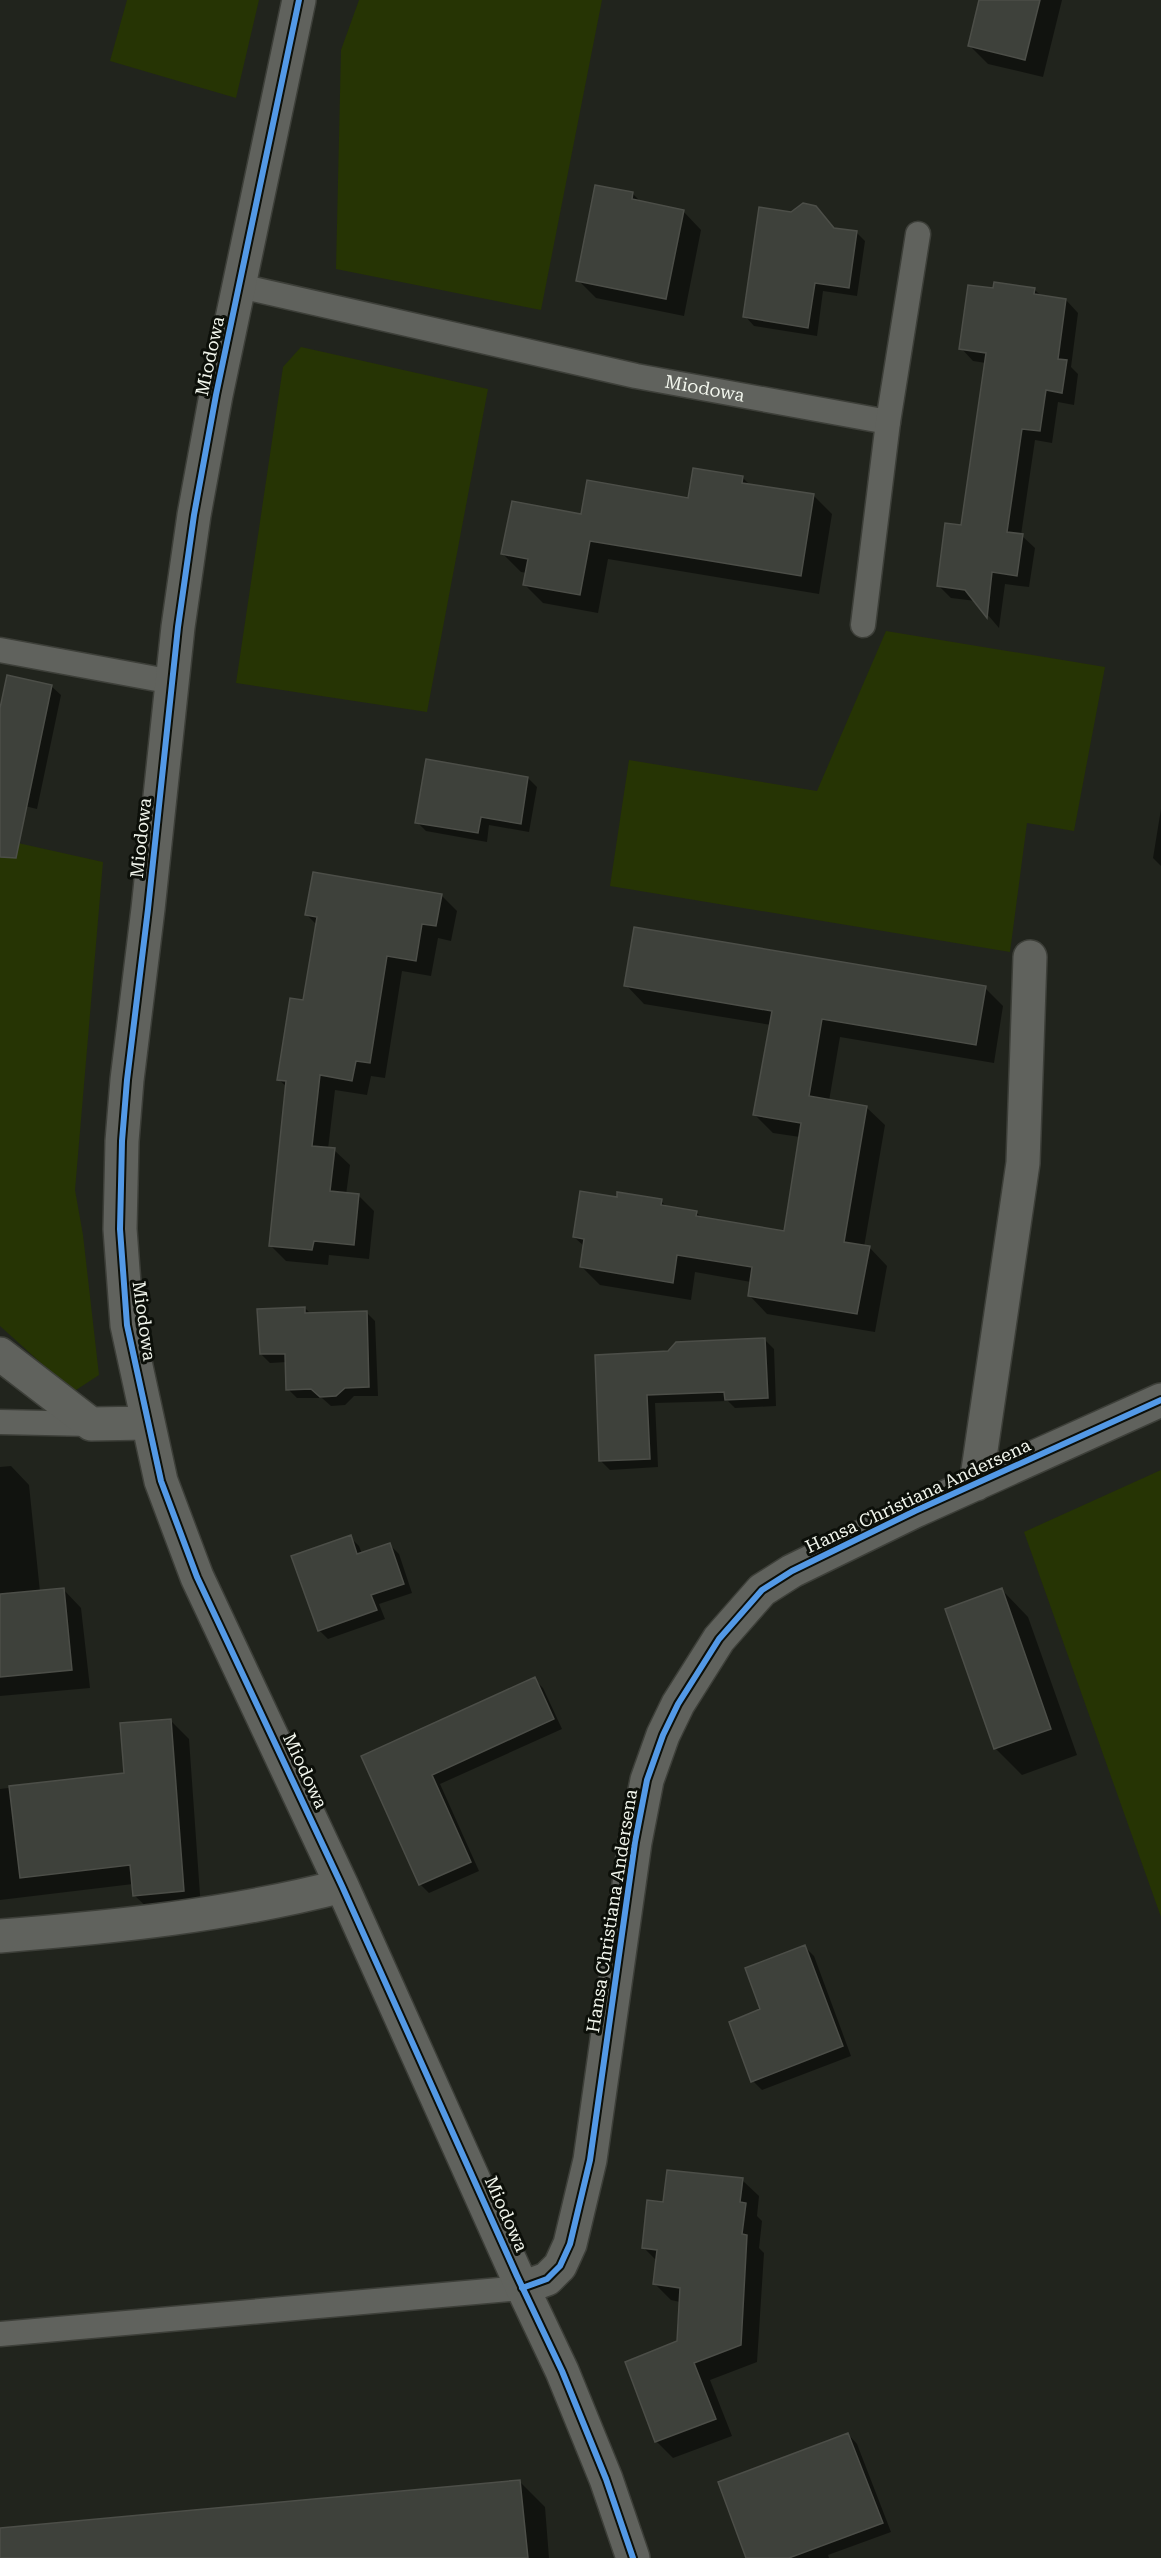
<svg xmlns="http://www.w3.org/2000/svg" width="1161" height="2558" viewBox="0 0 1161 2558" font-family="'Roboto Serif',serif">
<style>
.green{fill:#263404}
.shadow{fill:#0007}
.building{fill:#3e413b;stroke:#4c4e48;stroke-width:1.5}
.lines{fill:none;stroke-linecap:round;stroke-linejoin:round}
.service-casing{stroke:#3d3f39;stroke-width:27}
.minor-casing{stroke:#3d3f39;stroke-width:36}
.service{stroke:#60625d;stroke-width:24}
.minor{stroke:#60625d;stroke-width:33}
.cycleway-casing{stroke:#0c0f09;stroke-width:10}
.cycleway{stroke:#5399e6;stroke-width:6}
.labels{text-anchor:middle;stroke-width:6;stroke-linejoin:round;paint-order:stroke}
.street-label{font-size:18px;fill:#f1f5ec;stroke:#0c0f09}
</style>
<rect width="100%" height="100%" fill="#21241d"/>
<path class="green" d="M 127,0 L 259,0 L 236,98 L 110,61 Z
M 359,0 L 602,0 L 541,310 L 336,269 L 341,50 Z
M 301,347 L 488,389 L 427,712 L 236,683 L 283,367 Z
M 886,631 L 1105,667 L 1074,831 L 1027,823 L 1010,952 L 610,886 L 629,760 L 817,791 Z
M 0,839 L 103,862 L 75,1190 L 83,1235 L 99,1375 L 73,1392 L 0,1326 Z
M 1161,1470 L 1161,1917 L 1024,1532 Z"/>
<path class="shadow" d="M 981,0 L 1062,0 L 1043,77 L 988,64 L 969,45 Z
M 633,194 L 642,203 L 683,211 L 701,230 L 684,316 L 596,298 L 578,280 Z
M 791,213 L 835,230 L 856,232 L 865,241 L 857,296 L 823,291 L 817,336 L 754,326 L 745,316 Z
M 1034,289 L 1042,297 L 1066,300 L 1078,313 L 1071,367 L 1078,374 L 1074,405 L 1058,402 L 1052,443 L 1035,440 L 1021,535 L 1035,548 L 1029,587 L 1005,584 L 999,628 L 976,601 L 951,598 L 938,585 L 962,527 L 986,363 L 973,361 L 961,348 L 994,290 Z
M 742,477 L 751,486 L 814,496 L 832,514 L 819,594 L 608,559 L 598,613 L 543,603 L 525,585 L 527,573 L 521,572 L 503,554 L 583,515 L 689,500 Z
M 51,686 L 61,695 L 37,809 L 0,800 L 0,716 Z
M 528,778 L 537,787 L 529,832 L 489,825 L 487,842 L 426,831 L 417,822 Z
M 1161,809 L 1161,866 L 1153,858 Z
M 441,895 L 457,911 L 451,941 L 438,938 L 431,976 L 402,971 L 385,1078 L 371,1076 L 367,1095 L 335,1090 L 328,1149 L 334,1150 L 350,1165 L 346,1195 L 359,1196 L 374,1211 L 369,1259 L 329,1255 L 328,1265 L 286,1261 L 270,1245 L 287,1087 L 278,1079 L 304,1002 L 317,925 L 307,915 Z
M 626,985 L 985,988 L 1003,1006 L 994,1063 L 840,1037 L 829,1101 L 866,1107 L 885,1125 L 864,1247 L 869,1247 L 887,1266 L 875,1332 L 767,1314 L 749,1295 L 751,1282 L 695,1272 L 691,1300 L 600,1285 L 581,1266 L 585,1247 L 574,1237 L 618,1199 L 661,1201 L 668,1208 L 696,1212 L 703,1219 L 785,1233 L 800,1137 L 773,1133 L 755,1115 L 771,1025 L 644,1004 Z
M 305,1308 L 311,1314 L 366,1312 L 375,1321 L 378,1396 L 354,1396 L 345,1405 L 331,1406 L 322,1398 L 297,1398 L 288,1389 L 287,1362 L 270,1363 L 261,1354 Z
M 765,1340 L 774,1349 L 776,1406 L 735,1408 L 728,1401 L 655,1403 L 658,1467 L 610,1470 L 601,1461 L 668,1353 Z
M 11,1466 L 29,1485 L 40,1592 L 63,1589 L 81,1608 L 90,1688 L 0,1696 L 0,1467 Z
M 350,1537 L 359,1546 L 362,1554 L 390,1545 L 399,1554 L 412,1593 L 379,1604 L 385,1619 L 328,1639 L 319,1630 Z
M 1002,1590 L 1028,1617 L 1077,1755 L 1022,1775 L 995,1748 Z
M 534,1679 L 543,1688 L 562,1729 L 440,1784 L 479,1871 L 429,1893 L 420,1884 L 363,1757 Z
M 171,1721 L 189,1739 L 201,1909 L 153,1913 L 134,1895 L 133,1884 L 0,1900 L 0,1789 L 125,1774 Z
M 805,1947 L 814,1956 L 851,2056 L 762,2090 L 753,2081 L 762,2010 Z
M 742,2180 L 759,2196 L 757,2216 L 762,2221 L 759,2248 L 764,2253 L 757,2362 L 710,2380 L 732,2436 L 673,2458 L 656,2441 L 678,2342 L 680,2302 L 671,2300 L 654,2283 L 657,2261 L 643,2247 L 664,2204 Z
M 848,2434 L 857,2444 L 891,2532 L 828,2555 L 829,2558 L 748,2558 Z
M 520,2482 L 545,2507 L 549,2558 L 0,2558 L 0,2530 Z"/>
<path class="building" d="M 979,0 L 1040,0 L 1025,60 L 968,46 Z
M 595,185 L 633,192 L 632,199 L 684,210 L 666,299 L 576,281 Z
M 803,203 L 816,206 L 834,228 L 857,231 L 849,288 L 815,283 L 808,328 L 743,317 L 759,207 L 791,212 Z
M 994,282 L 1035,288 L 1034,294 L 1066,299 L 1058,359 L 1067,360 L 1062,393 L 1046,390 L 1040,431 L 1022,429 L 1007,532 L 1023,534 L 1017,576 L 992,572 L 987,618 L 965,590 L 937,586 L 945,523 L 961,525 L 986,353 L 959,349 L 968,285 L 993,288 Z
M 693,468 L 743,476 L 742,483 L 814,494 L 801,576 L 590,541 L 580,595 L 523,585 L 528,559 L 501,554 L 512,501 L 581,514 L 587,480 L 688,498 Z
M 7,675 L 52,685 L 16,858 L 0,857 L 0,708 Z
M 426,759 L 528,777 L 521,824 L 481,817 L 478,833 L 415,823 Z
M 313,872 L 442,894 L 436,926 L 422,924 L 416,961 L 387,956 L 370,1063 L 356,1061 L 352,1081 L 320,1075 L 312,1146 L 335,1148 L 330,1191 L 359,1194 L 354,1245 L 314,1241 L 312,1250 L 269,1246 L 286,1081 L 277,1080 L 290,998 L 303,1000 L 317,917 L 305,915 Z
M 634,927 L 986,986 L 976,1045 L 822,1019 L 809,1096 L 867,1106 L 844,1242 L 870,1246 L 857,1314 L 748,1296 L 752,1267 L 677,1255 L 673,1283 L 580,1267 L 584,1239 L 573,1237 L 580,1191 L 617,1197 L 617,1192 L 662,1199 L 661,1205 L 697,1211 L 696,1216 L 784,1231 L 801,1123 L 753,1115 L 772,1011 L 624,986 Z
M 305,1307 L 305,1313 L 367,1311 L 369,1387 L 345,1388 L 336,1396 L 320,1397 L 311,1389 L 286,1390 L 285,1354 L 260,1354 L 257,1309 Z
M 765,1338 L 768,1398 L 725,1400 L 724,1392 L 647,1395 L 650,1459 L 599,1461 L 595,1355 L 668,1351 L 676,1342 Z
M 351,1535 L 357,1554 L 390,1543 L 404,1584 L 371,1595 L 377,1610 L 318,1631 L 291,1556 Z
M 64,1588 L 72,1670 L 0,1677 L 0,1594 Z
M 1002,1588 L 1051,1729 L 994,1749 L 945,1609 Z
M 535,1677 L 554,1719 L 432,1775 L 471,1862 L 419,1885 L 361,1756 Z
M 171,1719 L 184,1891 L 133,1896 L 130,1865 L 20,1878 L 9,1786 L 124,1773 L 120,1723 Z
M 805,1945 L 843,2046 L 751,2082 L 729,2022 L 760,2009 L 745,1968 Z
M 667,2170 L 743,2178 L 740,2202 L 746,2203 L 742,2234 L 747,2235 L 741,2345 L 694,2363 L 716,2419 L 655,2442 L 625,2362 L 677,2341 L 680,2288 L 653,2284 L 657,2250 L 642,2248 L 647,2200 L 663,2202 Z
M 848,2433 L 883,2523 L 789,2558 L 746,2558 L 718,2482 Z
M 520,2480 L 528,2558 L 0,2558 L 0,2528 Z"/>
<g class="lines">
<defs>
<g id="service">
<path id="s1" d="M 240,286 L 636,376 L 888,422"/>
<path d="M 863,625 L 888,422 L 918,234"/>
<path d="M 0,650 L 173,682"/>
<path d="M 0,1422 L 91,1424"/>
<path d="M 0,2334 L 522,2288"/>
</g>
<path id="minor" d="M 299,0 L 216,395 L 194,515 L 178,627 L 148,909 L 127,1080 L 122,1141 L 120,1229 L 127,1325 L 161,1481 L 197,1577 L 342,1886 L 517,2276 L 562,2371 L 606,2479 L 633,2558
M 0,1354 L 91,1424 L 147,1423
M 976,1484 L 1023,1163 L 1030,957
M 0,1936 C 115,1927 230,1915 342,1886
M 522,2288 L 547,2279 L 560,2266 L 570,2244 L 590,2160 L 635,1842 L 647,1780 L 663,1735 L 678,1704 L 719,1639 L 762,1590 L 792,1571 L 915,1511 L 1161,1400"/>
</defs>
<use href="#service" class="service-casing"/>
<use href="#minor" class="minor-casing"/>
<use href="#service" class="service"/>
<use href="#minor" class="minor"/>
<defs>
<path id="cycleway" d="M 299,0 L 216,395 L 194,515 L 178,627 L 148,909 L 127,1080 L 122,1141 L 120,1229 L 127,1325 L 161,1481 L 197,1577 L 342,1886 L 517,2276 L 562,2371 L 606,2479 L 633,2558
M 522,2288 L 547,2279 L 560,2266 L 570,2244 L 590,2160 L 635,1842 L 647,1780 L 663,1735 L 678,1704 L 719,1639 L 762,1590 L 792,1571 L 915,1511 L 1161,1400"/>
</defs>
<use href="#cycleway" class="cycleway-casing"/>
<use href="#cycleway" class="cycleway"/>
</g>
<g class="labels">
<g class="street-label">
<text transform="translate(210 356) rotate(-78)" y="6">Miodowa</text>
<text dy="6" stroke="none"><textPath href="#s1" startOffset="476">Miodowa</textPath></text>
<text transform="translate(141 838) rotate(-84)" y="6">Miodowa</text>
<text transform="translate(144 1321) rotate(82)" y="6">Miodowa</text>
<text transform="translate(918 1496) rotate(-25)" y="6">Hansa Christiana Andersena</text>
<text transform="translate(305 1771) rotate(65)" y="6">Miodowa</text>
<text transform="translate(612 1911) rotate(-81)" y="6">Hansa Christiana Andersena</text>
<text transform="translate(506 2214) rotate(66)" y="6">Miodowa</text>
</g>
</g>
</svg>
